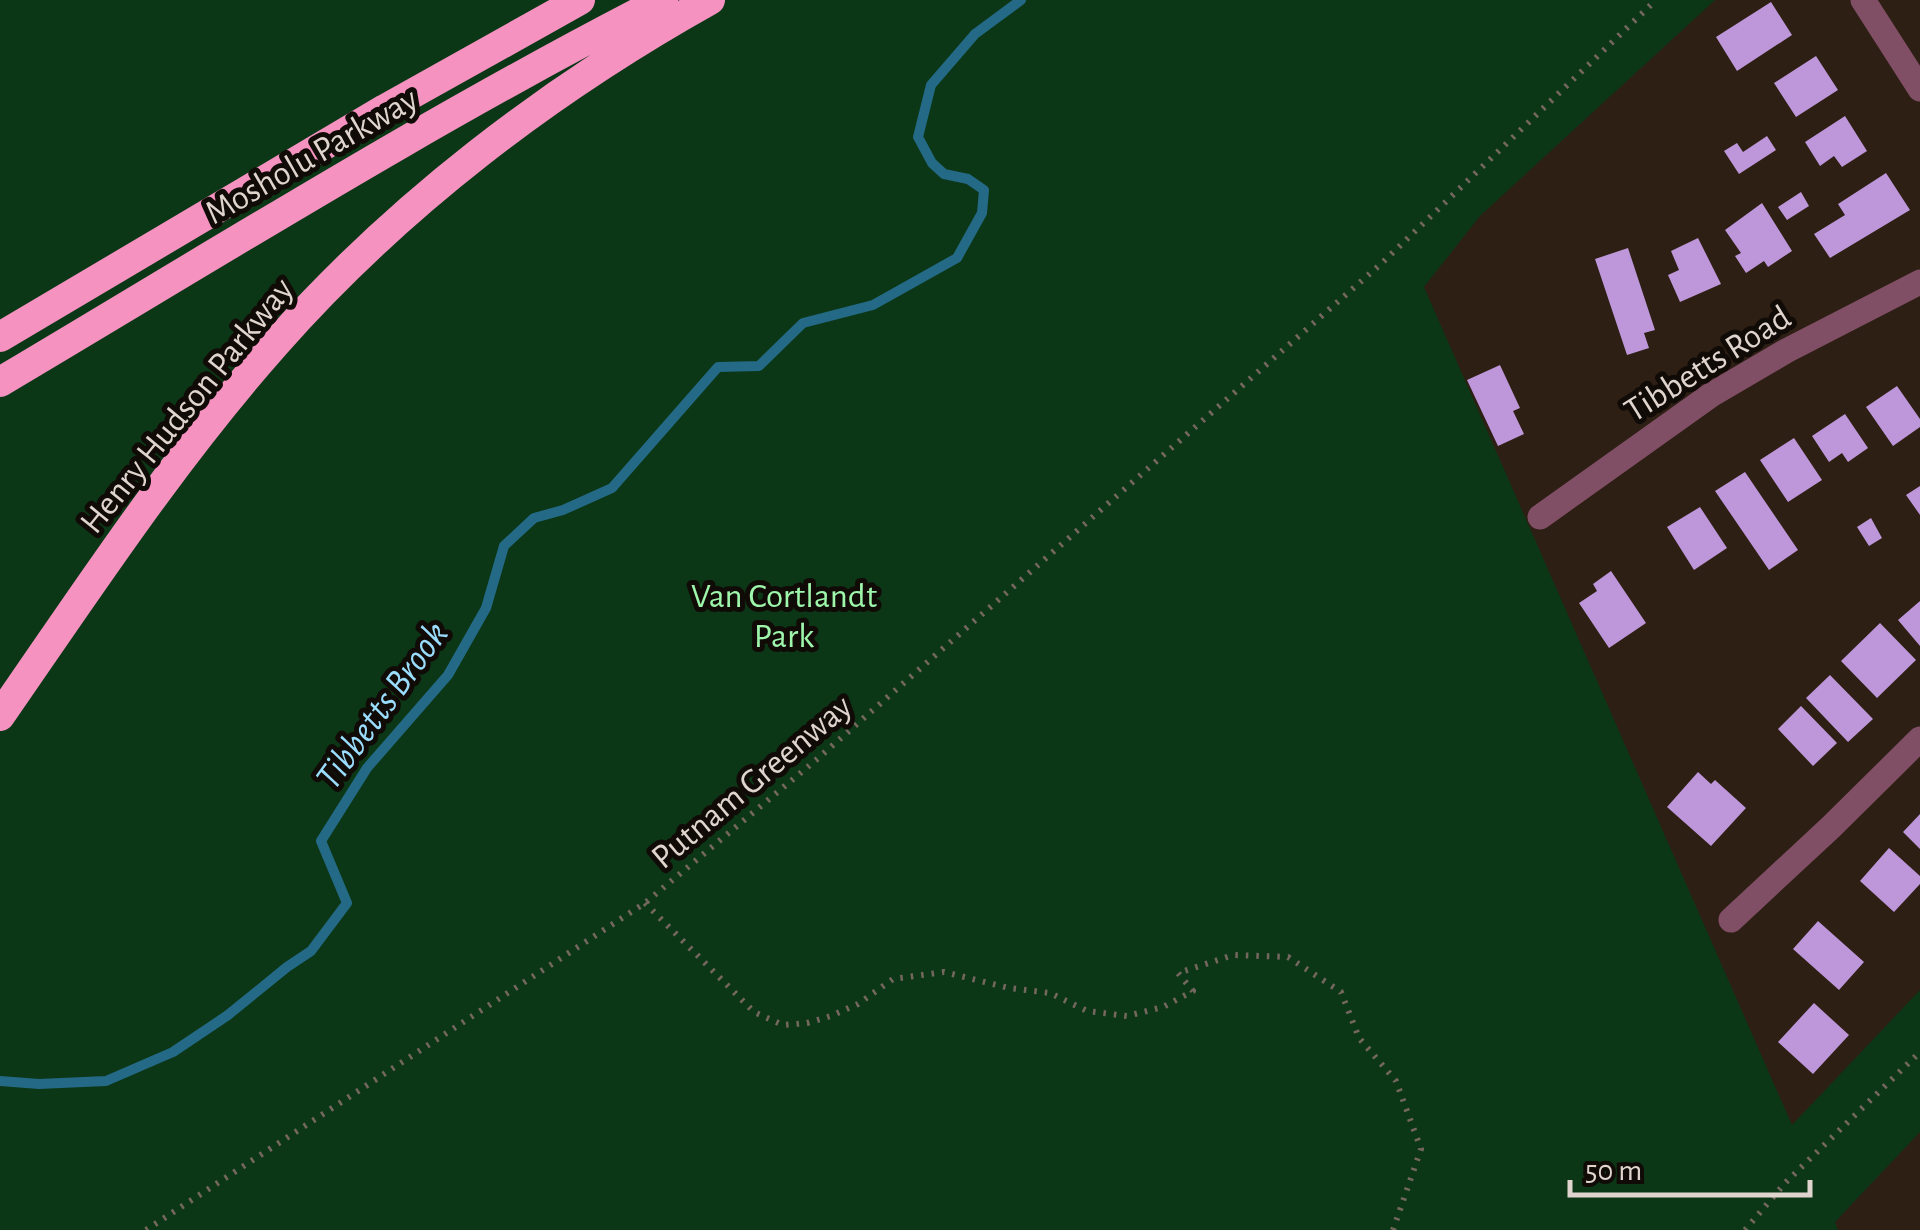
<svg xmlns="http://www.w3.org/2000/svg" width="1920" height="1230" viewBox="0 0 1920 1230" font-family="'Alegreya Sans',sans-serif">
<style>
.green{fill:#0c3716}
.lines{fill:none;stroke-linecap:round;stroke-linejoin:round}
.stream{stroke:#246986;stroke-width:10}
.building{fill:#bd97d9}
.path{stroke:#74675e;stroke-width:6;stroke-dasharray:2.5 8;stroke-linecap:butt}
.minor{stroke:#804f65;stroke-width:25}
.motorway{stroke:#f592c0;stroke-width:30}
.labels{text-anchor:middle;stroke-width:10;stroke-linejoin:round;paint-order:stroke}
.street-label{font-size:35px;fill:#dfd5ce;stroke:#110b07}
.park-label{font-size:35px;fill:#9ef6ab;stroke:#110b07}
.water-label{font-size:38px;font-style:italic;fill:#9adcfc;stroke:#110b07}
</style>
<rect width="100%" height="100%" fill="#2e1f15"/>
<path class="green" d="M 0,0 L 1715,0 L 1480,216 L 1424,287 L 1792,1125 L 1920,990 L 1920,1132 L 1835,1222 L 1838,1230 L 0,1230 Z"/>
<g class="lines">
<path class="stream" d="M 0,1081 L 39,1084 L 106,1081 L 173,1052 L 228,1015 L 287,967 L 311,951 L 347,903 L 321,841 L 367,768 L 448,675 L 486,608 L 504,546 L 534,518 L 563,510 L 612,488 L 718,367 L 759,366 L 803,323 L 873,305 L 957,258 L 982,213 L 984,190 L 968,179 L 944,174 L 932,163 L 918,137 L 931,85 L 975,34 L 1021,0"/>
</g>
<path class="building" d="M 1771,2 L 1792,35 L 1737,71 L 1716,37 Z
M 1816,56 L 1838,90 L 1796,117 L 1774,83 Z
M 1845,116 L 1867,151 L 1842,167 L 1834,156 L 1820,166 L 1805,142 Z
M 1767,136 L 1776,150 L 1739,174 L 1724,151 L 1737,143 L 1743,152 Z
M 1886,173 L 1910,210 L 1830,258 L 1814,234 L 1845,215 L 1838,204 Z
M 1801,192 L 1809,206 L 1787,220 L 1778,207 Z
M 1762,203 L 1792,251 L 1768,267 L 1764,261 L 1746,273 L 1735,256 L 1741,253 L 1725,230 Z
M 1698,238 L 1721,284 L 1680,302 L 1668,275 L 1679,270 L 1671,251 Z
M 1628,248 L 1655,330 L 1644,333 L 1649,348 L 1627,355 L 1595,259 Z
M 1500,365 L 1520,408 L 1513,411 L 1524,434 L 1498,446 L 1467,380 Z
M 1897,386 L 1920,419 L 1920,427 L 1893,446 L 1866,407 Z
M 1845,414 L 1868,448 L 1848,462 L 1842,453 L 1829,462 L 1812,436 Z
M 1794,438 L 1822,480 L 1788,502 L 1760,460 Z
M 1745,472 L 1798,550 L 1769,570 L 1715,491 Z
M 1920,486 L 1920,515 L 1906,495 Z
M 1700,507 L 1727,548 L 1694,570 L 1667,527 Z
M 1871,518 L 1882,538 L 1869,546 L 1857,527 Z
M 1611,571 L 1646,623 L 1609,648 L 1579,603 L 1597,591 L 1593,584 Z
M 1920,601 L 1920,646 L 1898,620 Z
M 1880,623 L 1916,660 L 1877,698 L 1841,661 Z
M 1830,675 L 1873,719 L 1848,742 L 1806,698 Z
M 1801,706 L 1837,743 L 1813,766 L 1778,729 Z
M 1698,772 L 1711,784 L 1715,780 L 1746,808 L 1711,846 L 1667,807 Z
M 1920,814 L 1920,849 L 1903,832 Z
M 1889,848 L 1920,876 L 1920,884 L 1894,912 L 1860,881 Z
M 1818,921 L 1864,962 L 1839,990 L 1793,949 Z
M 1814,1003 L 1849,1035 L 1813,1074 L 1778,1042 Z"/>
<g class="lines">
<path class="path" d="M 645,903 L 754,1012 L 783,1025 L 807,1023 L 831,1016 L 858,1004 L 893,979 L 944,972 L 1009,988 L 1050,993 L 1087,1011 L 1127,1016 L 1163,1007 L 1193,991 L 1178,973 L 1233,955 L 1288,957 L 1341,992 L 1359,1038 L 1396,1081 L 1421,1149 L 1393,1230
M 146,1230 L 645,903 L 816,760 L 1382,263 L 1656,0
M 1745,1230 L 1785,1183 L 1920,1052"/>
<path class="minor" d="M 1863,0 L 1920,89
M 1540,517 L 1711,395 L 1786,351 L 1920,282
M 1731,920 L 1831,827 L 1920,739"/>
<path class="motorway" d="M 0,337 L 385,109 L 580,0
M 0,382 C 219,252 436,116 663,0
M 0,716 C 88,589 173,459 276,343 C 398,205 549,90 710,0"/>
</g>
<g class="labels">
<g class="street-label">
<text transform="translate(311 155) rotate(-30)" y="12">Mosholu Parkway</text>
<text transform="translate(1707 363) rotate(-32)" y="12">Tibbetts Road</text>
<text transform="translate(186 405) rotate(-51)" y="12">Henry Hudson Parkway</text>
<text transform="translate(751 781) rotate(-40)" y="12">Putnam Greenway</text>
</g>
<g class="park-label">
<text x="784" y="607">Van Cortlandt<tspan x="784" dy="40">Park</tspan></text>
</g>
<g class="water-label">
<text transform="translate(381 705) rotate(-54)" y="13">Tibbetts Brook</text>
</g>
</g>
<path d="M1570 1180v15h240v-15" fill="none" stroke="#dfd5ce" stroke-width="5"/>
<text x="1585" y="1180" font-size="30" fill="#dfd5ce" stroke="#110b07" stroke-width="8" paint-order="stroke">50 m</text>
</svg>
